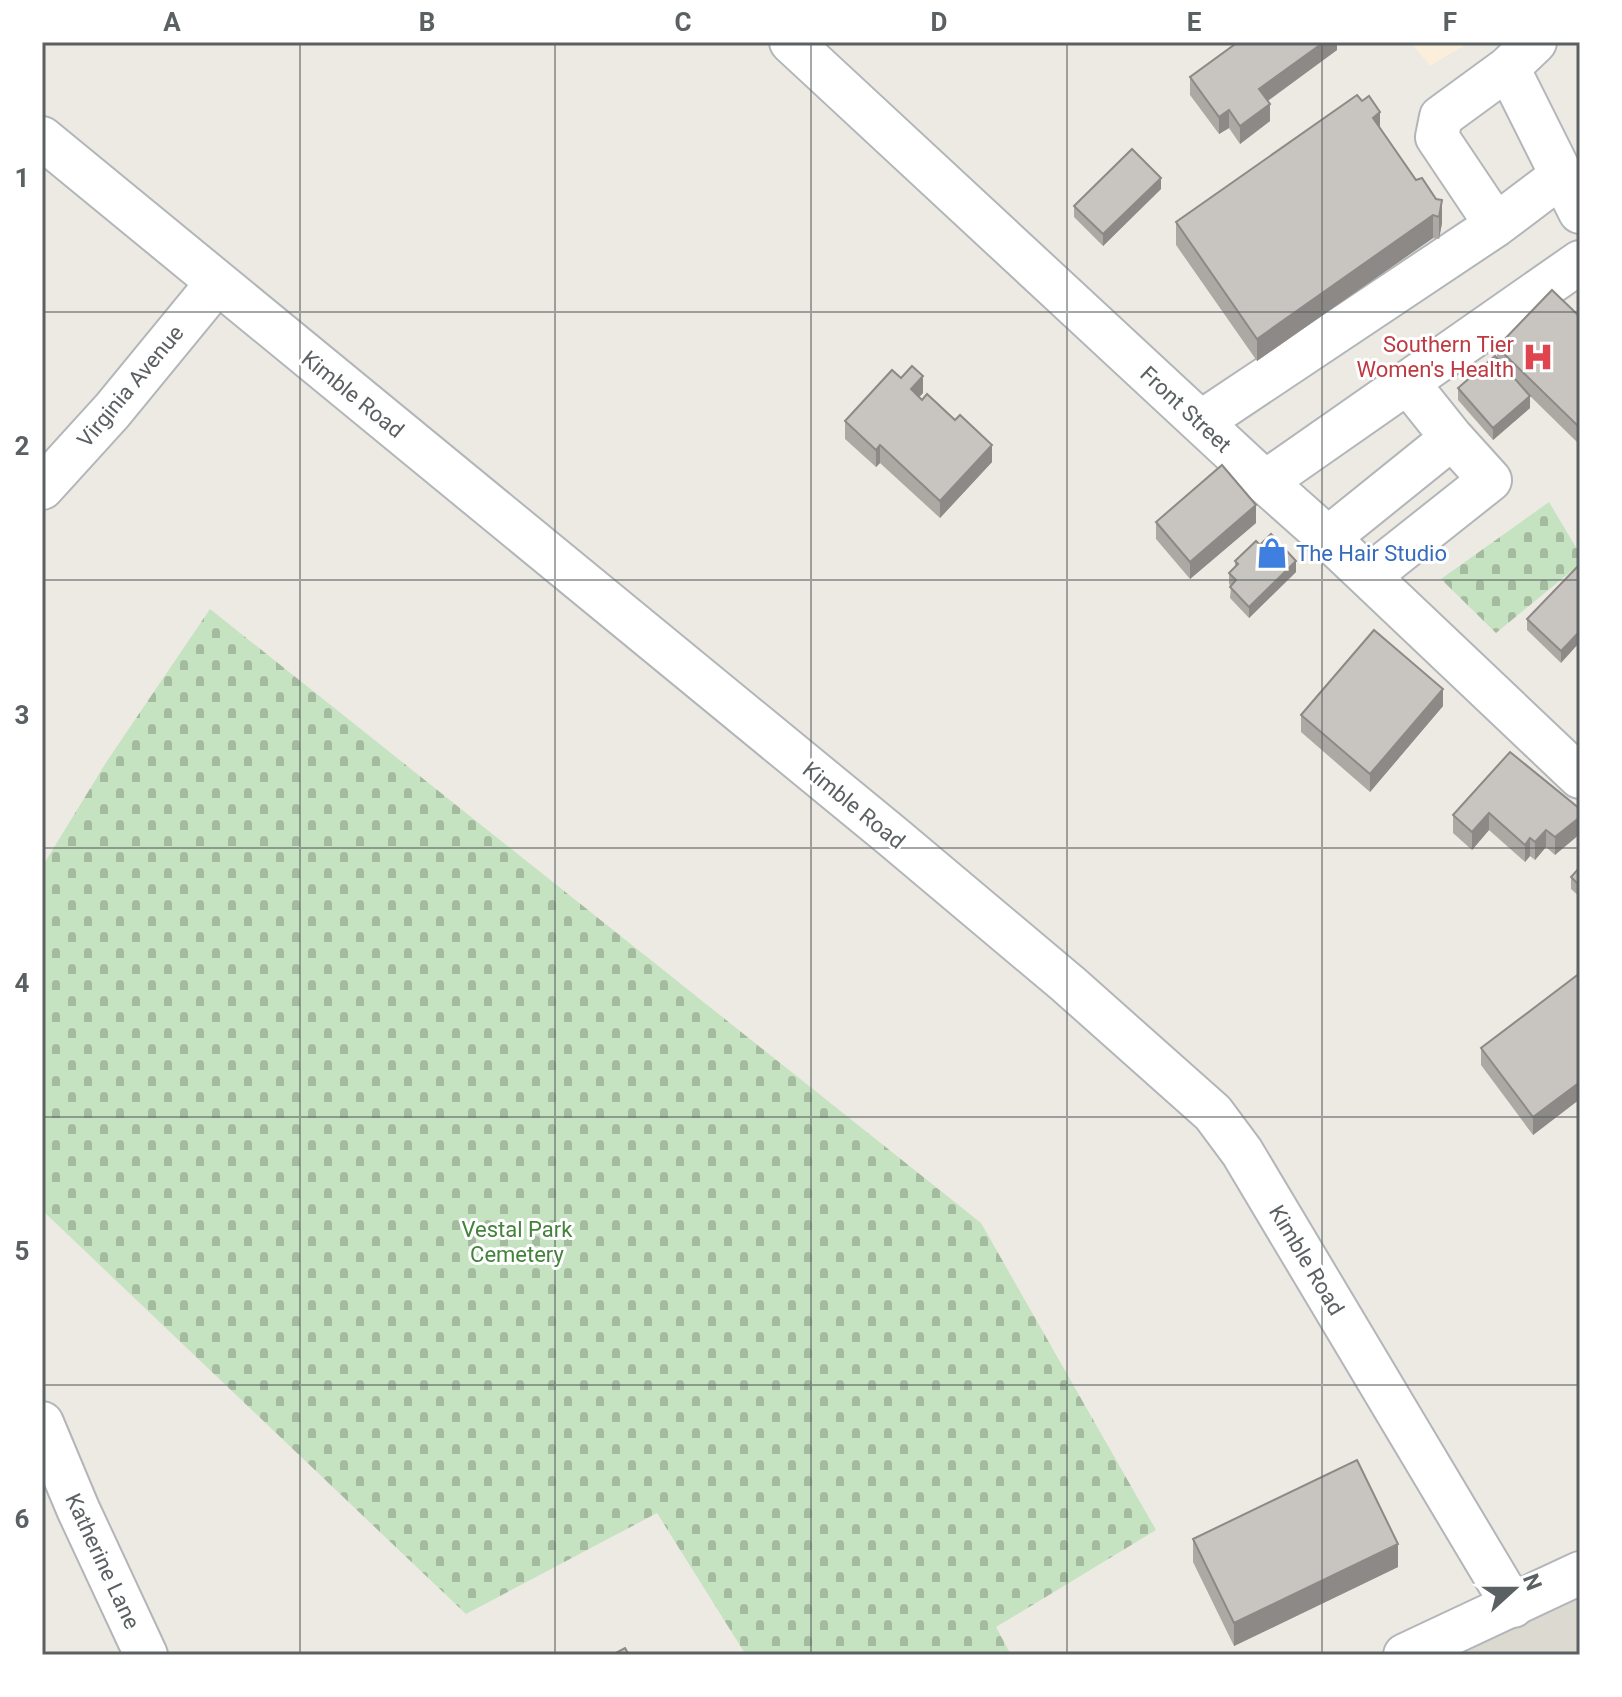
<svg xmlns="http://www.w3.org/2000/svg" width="1622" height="1697" viewBox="0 0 1622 1697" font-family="Roboto,sans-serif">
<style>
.commercial{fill:#fbeeda}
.education{fill:#dcd9d1}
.cemetery{fill:url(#cemetery-stones)}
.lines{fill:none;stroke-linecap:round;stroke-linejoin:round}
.minor-casing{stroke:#b3b6b9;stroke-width:46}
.minor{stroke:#fff;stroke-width:42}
.wall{fill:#aca9a5}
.shaded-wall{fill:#8c8986}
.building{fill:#c8c4c0;stroke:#8c8986;stroke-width:2}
.grid{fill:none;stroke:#5b6063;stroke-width:2;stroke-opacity:0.55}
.labels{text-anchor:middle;stroke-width:6;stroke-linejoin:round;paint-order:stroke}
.health-label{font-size:22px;fill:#be3a42;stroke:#fff;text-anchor:end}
.street-label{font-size:22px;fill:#5b6063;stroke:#fff}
.shop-label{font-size:22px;fill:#366cbe;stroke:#fff;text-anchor:start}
.park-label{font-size:22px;fill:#43823b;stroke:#fff}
.neatline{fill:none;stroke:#5b6063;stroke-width:3}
.grid-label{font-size:26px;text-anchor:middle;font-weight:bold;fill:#5b6063}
</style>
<defs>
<pattern id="cemetery-stones" width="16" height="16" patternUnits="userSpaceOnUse" patternTransform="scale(2)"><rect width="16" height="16" fill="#c6e3c1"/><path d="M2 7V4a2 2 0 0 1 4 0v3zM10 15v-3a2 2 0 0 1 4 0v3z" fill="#a4bba0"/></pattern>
</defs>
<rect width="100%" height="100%" fill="#ede9e3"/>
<path class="commercial" d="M 1410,42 L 1470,42 L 1430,66 Z"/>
<path class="education" d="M 1580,1572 L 1580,1655 L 1405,1655 Z"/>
<path class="cemetery" d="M 1549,502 L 1580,554 L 1580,564 L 1496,633 L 1441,579 Z
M 210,609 L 981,1223 L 1156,1530 L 996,1627 L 1011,1655 L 746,1655 L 657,1513 L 466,1614 L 42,1210 L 42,867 L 107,761 Z"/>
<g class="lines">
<defs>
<path id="minor" d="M 791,42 L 1265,482 L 1328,538 L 1580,777
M 1508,68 L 1580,212
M 42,138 L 892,836 L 1068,984 L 1213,1113 L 1242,1152 L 1513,1606
M 1496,225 L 1437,137 L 1441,117 L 1508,68 L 1535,42
M 1201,422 L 1496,225 L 1561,176
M 1265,482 L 1580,262
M 42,488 L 112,411 L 217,283
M 1328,538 L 1452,438 L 1408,383
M 1369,576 L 1490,480 L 1452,438
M 42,1423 L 78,1509 L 146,1655
M 1405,1655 L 1580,1573"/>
</defs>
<use href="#minor" class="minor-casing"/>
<use href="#minor" class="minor"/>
</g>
<path class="wall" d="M 1337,42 L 1337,50 L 1268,101 L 1270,121 L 1240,144 L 1229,128 L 1219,134 L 1190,95 L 1190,77 Z
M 1380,128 L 1416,180 L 1422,178 L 1442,223 L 1439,239 L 1433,238 L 1257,361 L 1176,245 L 1176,222 Z
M 1161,189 L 1103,246 L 1074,217 L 1074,206 Z
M 1580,317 L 1580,445 L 1528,394 L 1530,408 L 1493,440 L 1458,400 L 1458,388 L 1497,359 L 1497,347 Z
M 923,393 L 919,397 L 992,462 L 940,518 L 880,463 L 876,467 L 845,439 L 845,421 Z
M 1156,522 L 1256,523 L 1190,579 L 1156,539 Z
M 1235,561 L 1296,572 L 1249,618 L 1230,598 L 1231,586 L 1229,584 L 1229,573 L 1235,567 Z
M 1580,564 L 1561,663 L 1527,630 L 1527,619 Z
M 1443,706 L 1370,792 L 1301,732 L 1301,715 Z
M 1580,809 L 1555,855 L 1546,847 L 1535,860 L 1530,856 L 1525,862 L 1489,830 L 1472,850 L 1453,833 L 1453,815 Z
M 1580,867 L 1580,897 L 1571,889 L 1571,877 Z
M 1580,898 L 1580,914 L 1578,912 L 1578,901 Z
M 1580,973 L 1580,1099 L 1533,1135 L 1481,1065 L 1481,1048 Z
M 1193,1539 L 1398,1567 L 1234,1646 L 1193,1562 Z"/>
<path class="shaded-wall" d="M 1324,42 L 1337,42 L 1337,50 L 1259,107 L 1259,89 Z
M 1270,104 L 1270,121 L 1240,144 L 1240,126 Z
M 1229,110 L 1229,128 L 1219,134 L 1219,117 Z
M 1380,112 L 1380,135 L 1373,118 Z
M 1161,178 L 1161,189 L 1103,246 L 1103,234 Z
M 1442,200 L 1442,223 L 1439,239 L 1439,217 Z
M 1433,215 L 1433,238 L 1257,361 L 1257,339 Z
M 923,376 L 923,393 L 911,406 L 911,389 Z
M 1530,396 L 1530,408 L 1493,440 L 1493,428 Z
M 880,445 L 880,463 L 876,467 L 876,450 Z
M 992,445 L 992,462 L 940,518 L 940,501 Z
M 1256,505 L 1256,523 L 1190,579 L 1190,562 Z
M 1296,561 L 1296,572 L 1249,618 L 1249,607 Z
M 1580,631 L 1580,642 L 1561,663 L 1561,651 Z
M 1443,689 L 1443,706 L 1370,792 L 1370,774 Z
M 1489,813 L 1489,830 L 1472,850 L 1472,832 Z
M 1580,817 L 1580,834 L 1555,855 L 1555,837 Z
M 1546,830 L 1546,847 L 1535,860 L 1535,842 Z
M 1530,838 L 1530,856 L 1525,862 L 1525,845 Z
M 1580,1082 L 1580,1099 L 1533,1135 L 1533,1117 Z
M 1398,1544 L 1398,1567 L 1234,1646 L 1234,1623 Z"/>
<path class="building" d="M 1238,42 L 1324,42 L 1259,89 L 1270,104 L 1240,126 L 1229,110 L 1219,117 L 1190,77 Z
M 1357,95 L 1362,101 L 1369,96 L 1380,112 L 1373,118 L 1416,180 L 1422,178 L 1436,199 L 1442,200 L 1439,217 L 1433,215 L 1257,339 L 1176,222 Z
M 1132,149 L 1161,178 L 1103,234 L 1074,206 Z
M 1552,290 L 1580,317 L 1580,428 L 1497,347 Z
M 1495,356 L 1530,396 L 1493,428 L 1458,388 Z
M 912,366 L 923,376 L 911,389 L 922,400 L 927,394 L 955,420 L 960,415 L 992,445 L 940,501 L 880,445 L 876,450 L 845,421 L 892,370 L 901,378 Z
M 1222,465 L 1256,505 L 1190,562 L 1156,522 Z
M 1271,534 L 1296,561 L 1249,607 L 1230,587 L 1236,580 L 1229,573 L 1238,564 L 1235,561 L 1256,541 L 1260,545 Z
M 1580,564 L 1580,631 L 1561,651 L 1527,619 Z
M 1374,630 L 1443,689 L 1370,774 L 1301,715 Z
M 1510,752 L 1580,809 L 1580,817 L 1555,837 L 1546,830 L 1535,842 L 1530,838 L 1525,845 L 1489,813 L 1472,832 L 1453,815 Z
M 1580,867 L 1580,886 L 1571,877 Z
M 1580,973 L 1580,1082 L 1533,1117 L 1481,1048 Z
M 1357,1460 L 1398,1544 L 1234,1623 L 1193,1539 Z
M 625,1648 L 629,1655 L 612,1655 Z"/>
<path class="grid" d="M 300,42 L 300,1655M 555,42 L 555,1655M 811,42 L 811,1655M 1067,42 L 1067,1655M 1322,42 L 1322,1655M 42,312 L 1580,312M 42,580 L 1580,580M 42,848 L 1580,848M 42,1117 L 1580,1117M 42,1385 L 1580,1385"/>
<defs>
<symbol id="hospital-bare" viewBox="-9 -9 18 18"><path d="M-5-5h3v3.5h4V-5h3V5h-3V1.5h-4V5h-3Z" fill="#e0444e" stroke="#fff" stroke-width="2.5" paint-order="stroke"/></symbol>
<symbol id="shop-bare" viewBox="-9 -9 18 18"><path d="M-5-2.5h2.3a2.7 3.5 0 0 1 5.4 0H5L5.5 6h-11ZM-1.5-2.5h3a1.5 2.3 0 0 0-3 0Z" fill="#3f7fe0" stroke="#fff" stroke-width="2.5" paint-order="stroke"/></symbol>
</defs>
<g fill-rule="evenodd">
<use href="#hospital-bare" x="1516" y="335" width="44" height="44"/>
<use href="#shop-bare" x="1250" y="531" width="44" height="44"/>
</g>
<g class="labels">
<g class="health-label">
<text x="1514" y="352">Southern Tier<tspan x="1514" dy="25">Women's Health</tspan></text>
</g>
<g class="street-label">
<text transform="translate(130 386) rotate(-50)" y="8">Virginia Avenue</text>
<text transform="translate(353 394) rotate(39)" y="8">Kimble Road</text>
<text transform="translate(1186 409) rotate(43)" y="8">Front Street</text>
<text transform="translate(854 805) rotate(39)" y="8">Kimble Road</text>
<text transform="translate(1307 1260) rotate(59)" y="8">Kimble Road</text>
<text transform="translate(103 1561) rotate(65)" y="8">Katherine Lane</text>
</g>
<g class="shop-label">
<text x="1296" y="561">The Hair Studio</text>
</g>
<g class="park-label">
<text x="517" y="1237">Vestal Park<tspan x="517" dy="25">Cemetery</tspan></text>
</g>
</g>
<rect width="1622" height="1697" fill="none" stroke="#ffffff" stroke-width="88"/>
<g transform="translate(1514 1589) rotate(69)" stroke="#ffffff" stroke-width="6" paint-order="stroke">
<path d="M0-6L14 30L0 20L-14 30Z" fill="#5b6063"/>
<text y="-12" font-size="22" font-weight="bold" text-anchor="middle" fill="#5b6063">N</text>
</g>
<rect x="44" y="44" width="1534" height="1609" class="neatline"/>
<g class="grid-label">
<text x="172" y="31">A</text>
<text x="427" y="31">B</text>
<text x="683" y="31">C</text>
<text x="939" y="31">D</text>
<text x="1194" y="31">E</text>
<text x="1450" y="31">F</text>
<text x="22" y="187">1</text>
<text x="22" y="455">2</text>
<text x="22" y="724">3</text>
<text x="22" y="992">4</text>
<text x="22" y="1260">5</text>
<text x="22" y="1528">6</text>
</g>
</svg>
